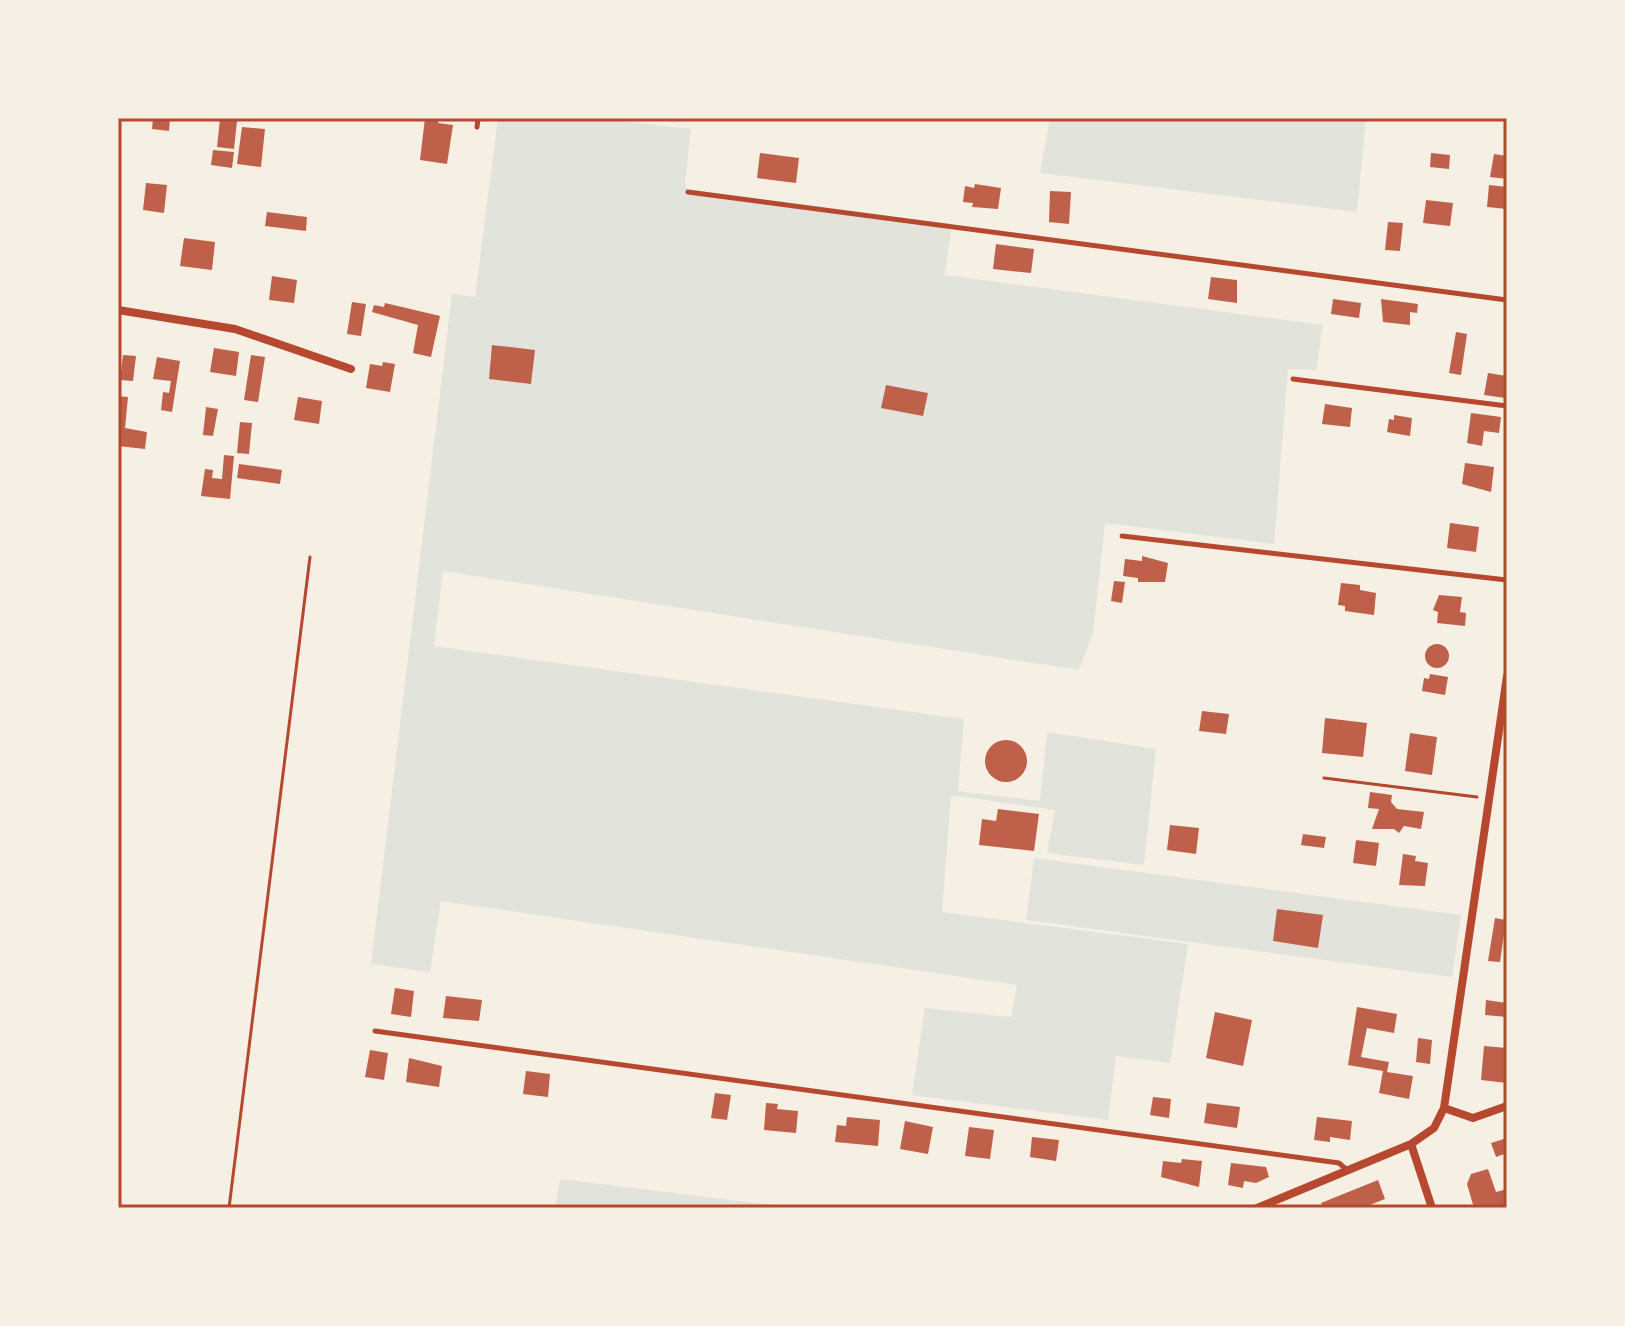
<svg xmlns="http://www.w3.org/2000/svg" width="1625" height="1326" viewBox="0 0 1625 1326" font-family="'Alegreya Sans',sans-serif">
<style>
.green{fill:#e2e4dc}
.building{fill:#bf614a}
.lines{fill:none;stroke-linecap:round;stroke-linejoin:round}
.path{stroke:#b5482f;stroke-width:3}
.service{stroke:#b5482f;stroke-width:5}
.minor{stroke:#b5482f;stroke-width:8}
.neatline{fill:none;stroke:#b5482f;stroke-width:3}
</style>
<rect width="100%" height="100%" fill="#f6efe4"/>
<path class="green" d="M 498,118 L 594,118 L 691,129 L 685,183 L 688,192 L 952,224 L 945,275 L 1323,325 L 1316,370 L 1288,369 L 1274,544 L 1105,523 L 1093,633 L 1079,670 L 443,571 L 434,646 L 964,719 L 958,791 L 1040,801 L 1047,732 L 1156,749 L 1144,865 L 1047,853 L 1055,810 L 951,795 L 942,912 L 1188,944 L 1170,1063 L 1116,1056 L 1108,1120 L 912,1095 L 925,1008 L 1011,1017 L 1017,985 L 441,901 L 430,972 L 371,964 L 452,294 L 475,297 Z
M 1050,118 L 1366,118 L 1357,212 L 1040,173 Z
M 1034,858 L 1461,915 L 1452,977 L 1026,920 Z
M 560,1179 L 796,1208 L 555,1208 Z"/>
<path class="building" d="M 153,118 L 170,118 L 169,131 L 152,129 Z
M 425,118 L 439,118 L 438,123 L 453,125 L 447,164 L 420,160 Z
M 220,119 L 237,121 L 234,149 L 217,147 Z
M 242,127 L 265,129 L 261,167 L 237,164 Z
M 213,150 L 234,152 L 232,168 L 211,165 Z
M 760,153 L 799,158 L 796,183 L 757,178 Z
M 1431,153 L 1450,155 L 1449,169 L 1430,167 Z
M 1494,154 L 1507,156 L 1507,179 L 1490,177 Z
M 146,183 L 167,185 L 164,213 L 143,210 Z
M 975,184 L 1001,188 L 998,209 L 972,207 L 973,203 L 963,202 L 965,186 L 974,188 Z
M 1489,185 L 1507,187 L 1507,209 L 1487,207 Z
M 1050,191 L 1071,192 L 1069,224 L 1049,222 Z
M 1426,200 L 1453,203 L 1450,226 L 1423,223 Z
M 267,212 L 307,217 L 306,231 L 265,226 Z
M 1388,222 L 1403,223 L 1400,251 L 1385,250 Z
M 184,238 L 215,242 L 212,270 L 180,266 Z
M 996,244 L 1034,249 L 1031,273 L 993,269 Z
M 272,276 L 297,280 L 294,303 L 269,300 Z
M 1211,277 L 1237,280 L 1237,303 L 1208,299 Z
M 1333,299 L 1361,303 L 1359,318 L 1331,314 Z
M 1381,299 L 1418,304 L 1417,313 L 1410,312 L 1410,325 L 1383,322 Z
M 352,302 L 366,304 L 361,336 L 347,334 Z
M 385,303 L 440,316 L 431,357 L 413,353 L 418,325 L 372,312 L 374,305 L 384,307 Z
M 1456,332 L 1467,334 L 1461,375 L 1449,373 Z
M 492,345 L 535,350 L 531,384 L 489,379 Z
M 214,348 L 239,352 L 236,376 L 210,372 Z
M 123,355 L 136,356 L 133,381 L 120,380 Z
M 251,355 L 265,357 L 258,402 L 244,400 Z
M 157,357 L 180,361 L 172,412 L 161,410 L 163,392 L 169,393 L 171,381 L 153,379 Z
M 383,362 L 395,364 L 390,392 L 366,388 L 370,364 L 382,366 Z
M 1488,373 L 1507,376 L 1505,398 L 1484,395 Z
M 886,385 L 928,393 L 923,416 L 881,408 Z
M 118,396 L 128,397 L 125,428 L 147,432 L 145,449 L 118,446 Z
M 298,397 L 322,401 L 319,424 L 294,420 Z
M 1325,404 L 1352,408 L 1350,427 L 1322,424 Z
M 206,407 L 218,409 L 213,436 L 203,435 Z
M 1471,413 L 1501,417 L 1499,433 L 1484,431 L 1482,446 L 1467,443 Z
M 1394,415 L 1412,418 L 1410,436 L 1387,432 L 1389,419 L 1394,420 Z
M 240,422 L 252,423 L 249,454 L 237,453 Z
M 224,455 L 234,456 L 230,499 L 201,496 L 205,469 L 213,470 L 212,478 L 222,479 Z
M 1465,463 L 1494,467 L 1491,492 L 1462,484 Z
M 239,464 L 282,470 L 280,484 L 237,478 Z
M 1450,523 L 1479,527 L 1476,552 L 1447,548 Z
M 1142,556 L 1168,563 L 1165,582 L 1138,582 L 1138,578 L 1123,576 L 1125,559 L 1142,561 Z
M 1114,581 L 1125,582 L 1122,603 L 1111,601 Z
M 1341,583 L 1360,585 L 1360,590 L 1376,593 L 1374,615 L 1345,611 L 1345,606 L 1338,605 Z
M 1439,595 L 1462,597 L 1460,612 L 1466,613 L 1465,626 L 1437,623 L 1438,612 L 1433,610 Z
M1425 656a12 12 0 1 1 24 0a12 12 0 1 1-24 0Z
M 1430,674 L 1448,677 L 1445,695 L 1422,691 L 1424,678 L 1429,679 Z
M 1202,711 L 1229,714 L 1226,734 L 1199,731 Z
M 1325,718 L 1367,723 L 1363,757 L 1322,753 Z
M 1410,733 L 1437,737 L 1432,775 L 1405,771 Z
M985 761a21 21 0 1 1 42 0a21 21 0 1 1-42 0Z
M 1370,792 L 1392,795 L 1391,802 L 1397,809 L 1424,812 L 1421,829 L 1404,826 L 1399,833 L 1394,829 L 1372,829 L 1379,809 L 1368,808 Z
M 998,809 L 1039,814 L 1034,851 L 979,845 L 982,819 L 996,821 Z
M 1170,825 L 1199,828 L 1196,854 L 1167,850 Z
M 1303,834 L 1326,837 L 1324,848 L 1301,845 Z
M 1356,840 L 1379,843 L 1376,866 L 1353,863 Z
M 1403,854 L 1416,856 L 1415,861 L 1428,863 L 1425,886 L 1399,885 Z
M 1277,909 L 1323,915 L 1318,948 L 1273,941 Z
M 1495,918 L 1506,920 L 1500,962 L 1488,961 Z
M 395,988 L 414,991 L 411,1017 L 391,1014 Z
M 446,996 L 482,1000 L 479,1021 L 443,1018 Z
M 1486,1000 L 1507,1003 L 1507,1017 L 1485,1015 Z
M 1357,1007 L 1397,1014 L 1394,1033 L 1367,1028 L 1361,1057 L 1389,1062 L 1387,1072 L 1413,1076 L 1409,1099 L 1379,1093 L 1383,1071 L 1348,1065 Z
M 1215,1012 L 1252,1020 L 1243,1066 L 1206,1058 Z
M 1418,1038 L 1432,1040 L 1430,1064 L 1416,1062 Z
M 1484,1046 L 1507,1048 L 1507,1083 L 1481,1080 Z
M 370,1050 L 388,1053 L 384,1080 L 365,1077 Z
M 409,1058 L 442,1066 L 439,1087 L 406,1082 Z
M 526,1071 L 550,1074 L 548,1097 L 523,1094 Z
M 715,1093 L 731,1095 L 727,1120 L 711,1118 Z
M 1153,1097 L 1171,1099 L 1169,1118 L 1150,1115 Z
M 766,1103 L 778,1104 L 777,1109 L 798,1111 L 796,1133 L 764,1130 Z
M 1207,1103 L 1240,1107 L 1237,1128 L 1204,1123 Z
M 847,1117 L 880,1120 L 878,1146 L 835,1142 L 837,1125 L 846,1126 Z
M 1317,1117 L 1352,1121 L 1350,1140 L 1330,1137 L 1330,1142 L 1314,1140 Z
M 905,1121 L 933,1127 L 928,1154 L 900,1149 Z
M 969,1127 L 994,1130 L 990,1159 L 965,1156 Z
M 1032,1137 L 1059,1140 L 1056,1161 L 1030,1157 Z
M 1507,1138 L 1507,1153 L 1496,1157 L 1491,1143 Z
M 1182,1159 L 1202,1161 L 1199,1187 L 1161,1177 L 1163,1161 L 1181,1163 Z
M 1231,1163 L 1266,1167 L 1269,1177 L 1256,1183 L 1244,1181 L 1243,1188 L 1228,1185 Z
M 1488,1169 L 1496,1192 L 1507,1189 L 1507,1205 L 1474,1208 L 1467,1184 L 1471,1174 Z
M 1378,1180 L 1385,1199 L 1362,1208 L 1323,1208 L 1321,1203 Z"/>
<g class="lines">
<path class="path" d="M 1324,778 L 1477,797
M 229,1208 L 310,557"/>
<path class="service" d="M 477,127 L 478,118
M 688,192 L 1507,300
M 1293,379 L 1507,406
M 1122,536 L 1507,580
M 375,1031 L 1339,1163 L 1347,1170"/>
<path class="minor" d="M 118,310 L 235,329 L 351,369
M 1444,1108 L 1473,1118 L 1507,1106
M 1411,1144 L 1432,1208
M 1257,1208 L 1411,1144 L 1434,1128 L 1444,1108 L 1507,676"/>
</g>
<rect width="1625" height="1326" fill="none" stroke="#f6efe4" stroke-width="240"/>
<rect x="120" y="120" width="1385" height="1086" class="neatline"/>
</svg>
